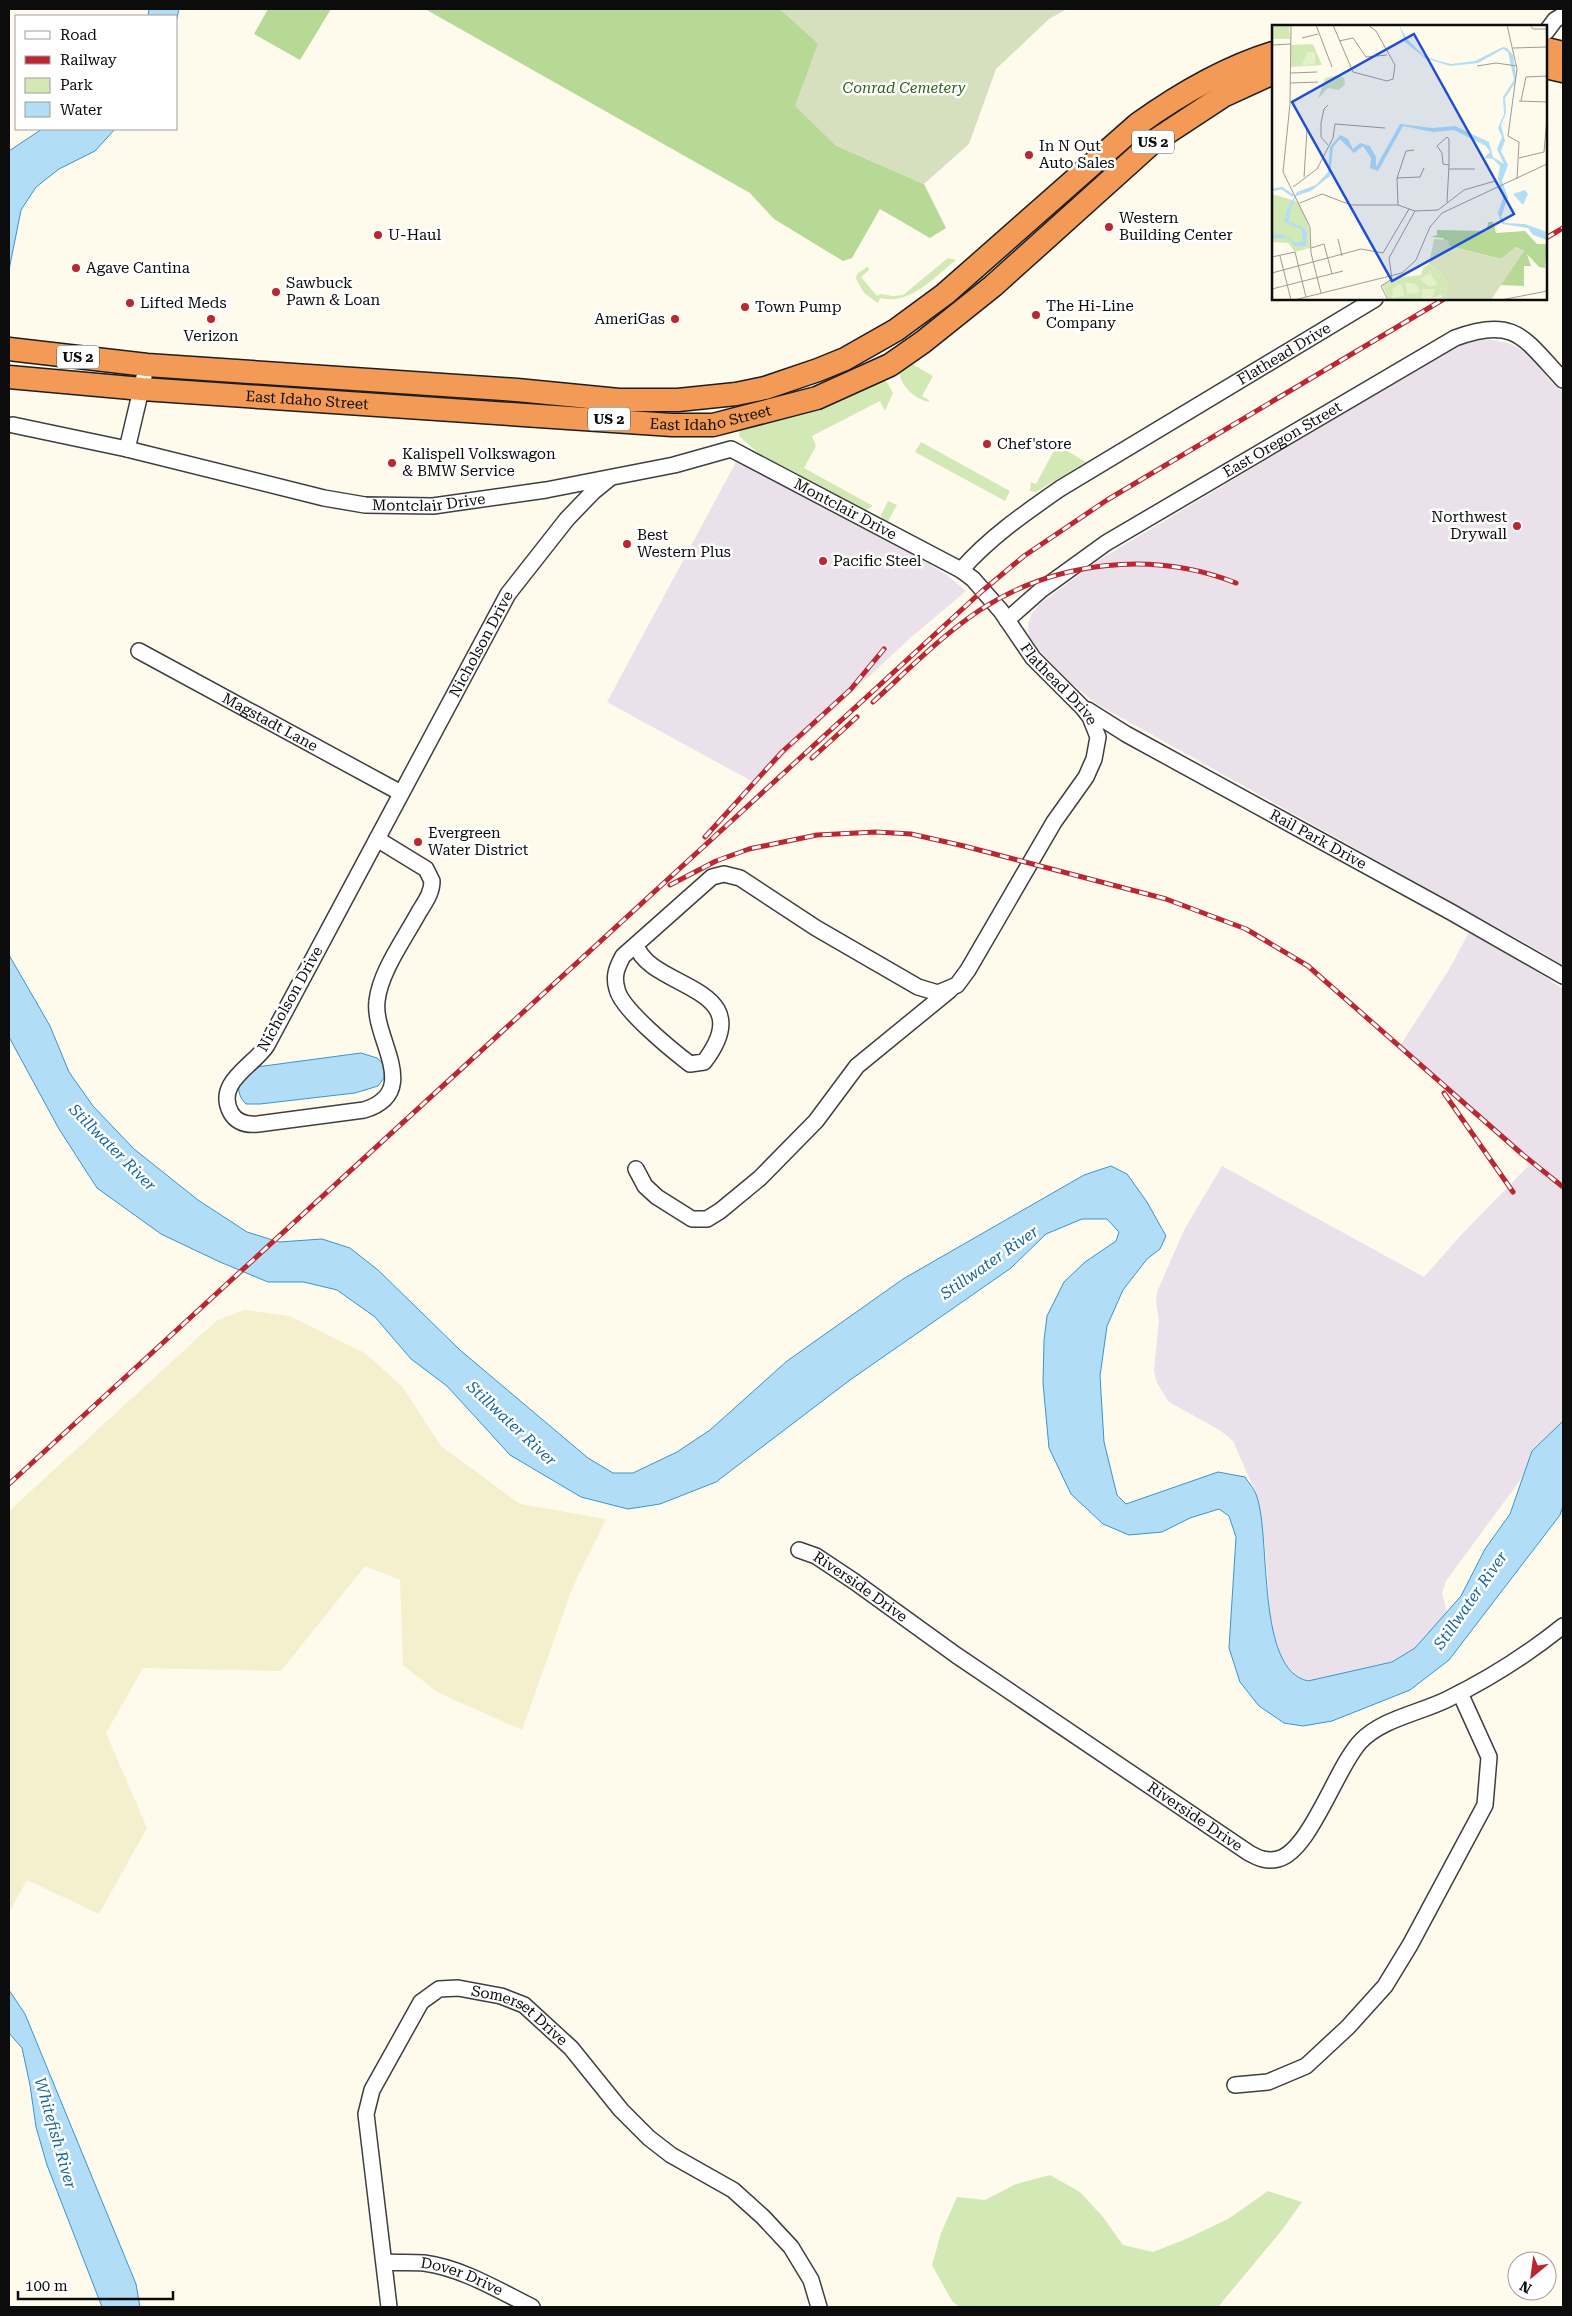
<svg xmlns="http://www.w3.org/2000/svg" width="1572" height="2316" viewBox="0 0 1572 2316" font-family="'Roboto Serif',serif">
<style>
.industrial{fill:#eae1eb}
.farmland{fill:#f4f0cd}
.green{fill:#d2e9b6}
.forest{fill:#b6d996}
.cemetery{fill:#d6e0be}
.water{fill:#b1def6;stroke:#3995cc}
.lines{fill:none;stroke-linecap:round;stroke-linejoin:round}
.minor-casing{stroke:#3f3f3f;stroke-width:18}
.highway-casing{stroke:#1d1d1d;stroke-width:25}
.minor{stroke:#fff;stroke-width:15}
.highway{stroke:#f39a56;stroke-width:22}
.rail-casing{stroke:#bb2630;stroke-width:5}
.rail{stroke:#fff;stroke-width:3;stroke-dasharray:9;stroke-linecap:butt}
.poi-dot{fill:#bb2630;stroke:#fff;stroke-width:2}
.labels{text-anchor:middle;stroke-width:5;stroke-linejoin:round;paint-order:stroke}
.shield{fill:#fff;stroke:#555;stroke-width:1}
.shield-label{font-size:14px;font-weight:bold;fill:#0c0c0c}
.park-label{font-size:15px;font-style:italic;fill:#2e631d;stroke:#fff}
.poi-label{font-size:15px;fill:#0c0c0c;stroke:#fff;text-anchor:start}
.street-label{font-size:15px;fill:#0c0c0c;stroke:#fff}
.water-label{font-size:16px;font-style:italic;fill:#17669d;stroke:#fff}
.inset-river{fill:none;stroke:#b1def6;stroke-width:2.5}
.inset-road{fill:none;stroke:#9e9b92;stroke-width:1}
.view{fill:#1d4ed8;fill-opacity:0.15;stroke:#1d4ed8;stroke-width:2.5}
.inset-edge{fill:none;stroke:#0c0c0c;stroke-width:2.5}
</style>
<rect width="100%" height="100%" fill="#fffbec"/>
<path class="industrial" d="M 1486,339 L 1508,343 L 1522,350 L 1536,362 L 1548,378 L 1563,393 L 1563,967 L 1543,953 L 1095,703 L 1069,681 L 1038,649 L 1029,636 L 1028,625 L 1032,613 L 1040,604 L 1099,560 L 1448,351 L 1465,343 Z
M 736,462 L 749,466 L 900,546 L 947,575 L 966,591 L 908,640 L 755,783 L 607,702 Z
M 1469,932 L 1528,965 L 1563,989 L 1563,1422 L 1446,1581 L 1442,1593 L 1447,1612 L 1415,1648 L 1392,1662 L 1308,1681 L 1299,1679 L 1283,1661 L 1271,1626 L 1265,1546 L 1257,1496 L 1233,1441 L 1221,1431 L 1169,1402 L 1157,1383 L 1154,1371 L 1159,1320 L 1156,1302 L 1157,1292 L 1184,1230 L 1222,1166 L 1424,1277 L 1462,1234 L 1532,1162 L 1400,1046 L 1450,968 Z"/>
<path class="farmland" d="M 244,1310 L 289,1316 L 365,1353 L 402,1386 L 441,1446 L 520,1504 L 606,1519 L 572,1589 L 522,1730 L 437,1692 L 403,1665 L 400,1580 L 365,1566 L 281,1671 L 143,1668 L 106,1733 L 147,1828 L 99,1914 L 27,1880 L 10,1911 L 9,1910 L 9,1511 L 216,1321 Z"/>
<path class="green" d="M 948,258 L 956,260 C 934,277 910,306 880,298 L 878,303 L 864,293 L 856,279 L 857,274 L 867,267 L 869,268 L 869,270 L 861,277 L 877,296 L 881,294 L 893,296 L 903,295 Z
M 912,364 L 933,376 L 922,396 L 929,400 L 929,402 C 915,399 900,386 899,371 L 906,365 Z
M 880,379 L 887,382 L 893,393 L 885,411 L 880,401 L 812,436 L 816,446 L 804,468 L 873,506 L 865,511 L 760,455 L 739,436 L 740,428 Z
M 921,442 L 1010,491 L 1005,501 L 915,452 Z
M 1057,445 L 1086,462 L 1036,492 L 1030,491 L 1031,482 L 1036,484 Z
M 888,501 L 897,505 L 887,523 L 883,521 L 881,515 Z
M 1050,2175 L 1080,2192 L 1103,2217 L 1123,2245 L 1153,2252 L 1186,2239 L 1228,2219 L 1268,2191 L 1302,2202 L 1282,2230 L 1218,2307 L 959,2307 L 952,2301 L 932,2265 L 941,2233 L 957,2197 L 985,2200 L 1016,2184 Z"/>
<path class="forest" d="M 268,9 L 331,9 L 300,60 L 254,34 Z
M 425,9 L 780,9 L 818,43 L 835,145 L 924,184 L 946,228 L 930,238 L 880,209 L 852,258 L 843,261 L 774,219 L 750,193 Z"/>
<path class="cemetery" d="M 780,9 L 1067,9 L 1049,19 L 996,69 L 969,144 L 924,184 L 835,145 L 795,106 L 818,43 Z"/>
<path class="water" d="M 149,9 L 179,9 L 176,22 L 176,16 L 148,16 Z
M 42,129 L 115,129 L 95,151 L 59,169 L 36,187 L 21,210 L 9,270 L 9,151 Z
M 9,955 L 50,1026 L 69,1072 L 93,1106 L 134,1149 L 198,1200 L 247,1232 L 279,1242 L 322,1239 L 350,1248 L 378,1270 L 460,1350 L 588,1458 L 613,1473 L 633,1473 L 677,1452 L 710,1430 L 787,1361 L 903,1279 L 1084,1175 L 1111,1166 L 1127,1174 L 1147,1202 L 1166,1236 L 1160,1249 L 1147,1259 L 1123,1290 L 1107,1326 L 1100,1376 L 1104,1442 L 1117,1495 L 1126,1504 L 1218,1472 L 1245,1477 C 1249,1483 1255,1490 1257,1497 C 1271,1539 1256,1670 1308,1681 L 1392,1662 L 1415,1648 L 1461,1596 L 1485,1549 L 1510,1514 L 1532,1451 L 1563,1421 L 1563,1506 L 1560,1515 L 1449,1660 L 1410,1690 L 1332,1721 L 1303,1726 L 1284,1723 L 1259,1706 L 1240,1682 L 1229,1648 L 1236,1537 L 1229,1516 L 1219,1509 L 1190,1518 L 1162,1532 L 1129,1535 L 1103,1524 L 1071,1494 L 1049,1448 L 1043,1383 L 1044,1340 L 1047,1316 L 1064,1282 L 1085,1262 L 1116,1241 L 1119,1232 L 1107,1219 L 1082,1219 L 1046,1234 L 1011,1268 L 850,1380 L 716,1482 L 660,1504 L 628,1509 L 581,1497 L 510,1455 L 447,1386 L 411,1359 L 375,1317 L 337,1290 L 304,1282 L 268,1282 L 220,1262 L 161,1234 L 97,1188 L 59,1129 L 9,1037 Z
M 361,1053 L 377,1058 L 385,1065 L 384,1078 L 378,1086 L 355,1093 L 260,1104 L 246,1104 C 234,1092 238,1079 249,1068 Z
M 9,1990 L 25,2014 L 136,2284 L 140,2307 L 102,2307 L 47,2165 L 36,2127 L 30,2085 L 22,2048 L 9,2033 Z"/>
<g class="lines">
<defs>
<g id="minor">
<path d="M 1546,32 L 1555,20 L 1563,15"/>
<path id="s1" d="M 13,425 L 127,449 L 324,498 L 365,505 L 433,506 L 546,490 L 674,465 L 731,449 L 961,570 L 973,579 L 1001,611 L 1033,658 L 1083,708 L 1090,717 L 1098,737 L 1094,759 L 1086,777 L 1054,822 L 968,970 L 957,985 L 938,993 L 918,987 L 816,928 L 740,878 L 724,874 L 712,877 L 623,956 C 617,967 613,976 617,989 C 621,1009 673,1051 690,1064 L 704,1062 C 763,985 650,990 636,945"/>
<path d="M 127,449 L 144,377"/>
<path id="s2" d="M 961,570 C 990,537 1025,513 1061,488 L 1375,299"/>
<path id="s3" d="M 1007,620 L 1041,590 L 1106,543 L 1455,338 C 1516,315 1525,340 1563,380"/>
<path id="s4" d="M 139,651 L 401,793"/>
<path id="s5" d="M 1088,710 L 1126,734 L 1451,912 L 1563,976"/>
<path d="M 377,839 L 426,869 L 432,881 C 432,893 425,902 419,912 C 405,938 380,972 377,1001 C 372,1038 423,1092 364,1110 L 258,1124 C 248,1125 237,1123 231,1113 C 214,1082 255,1065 267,1045 Z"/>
<path id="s6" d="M 377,839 L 508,594 L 567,519 L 593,492 L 609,479"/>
<path d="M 636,1169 L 645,1186 L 657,1197 L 692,1219 L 707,1219 L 720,1211 L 760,1178 L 816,1121 L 857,1066 L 950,990"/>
<path id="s7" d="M 799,1550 L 816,1556 L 855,1582 L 956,1655 L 1249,1853 C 1258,1858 1267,1862 1278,1859 C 1310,1851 1336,1768 1360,1742 C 1381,1719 1420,1713 1448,1699 C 1489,1679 1528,1654 1563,1626"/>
<path d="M 1235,2085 L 1268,2082 L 1306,2066 L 1348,2027 L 1385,1986 L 1410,1945 L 1485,1805 L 1489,1757 L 1460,1693"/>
<path id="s8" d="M 385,2262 C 398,2263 411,2262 424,2263 C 462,2268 498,2290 532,2307"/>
<path id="s9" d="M 389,2307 L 366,2114 L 372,2090 L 421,2002 L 439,1989 L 458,1988 L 501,1996 L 524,2005 L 571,2048 L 621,2110 L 649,2138 L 671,2155 L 733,2190 L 763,2217 L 791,2247 L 811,2280 L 819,2307"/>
</g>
<g id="highway">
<path d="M 1546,49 L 1563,53"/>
<path d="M 1546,67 L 1563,71"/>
<path d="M 9,349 L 147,365 L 517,390 L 619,400 L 678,400 L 736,394 L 765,388 L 818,370 L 845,359 L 896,330 L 945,294 L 1138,124 C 1180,94 1224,68 1273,53"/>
<path id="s10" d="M 9,377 L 142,389 L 672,425 L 713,425 L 817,398 L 890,365 L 923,342 L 993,286 L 1153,142 L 1223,96 L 1273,73"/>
</g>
</defs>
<use href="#minor" class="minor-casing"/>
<use href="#highway" class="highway-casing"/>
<use href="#minor" class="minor"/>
<use href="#highway" class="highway"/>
<defs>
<path id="rail" d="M 1546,238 L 1563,228
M 873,702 C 908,670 941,636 980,610 C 1055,561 1153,550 1236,583
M 812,758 L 857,717
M 705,837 L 782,752 L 851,689 L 884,649
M 670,885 L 716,861 L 749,849 L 817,835 L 876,832 L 911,834 L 964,846 L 1166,899 L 1246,929 L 1308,966 L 1522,1154 L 1563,1187
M 1444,1093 L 1513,1192
M 9,1484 L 981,592 L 1024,556 L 1107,500 L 1444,299"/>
</defs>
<use href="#rail" class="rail-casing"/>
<use href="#rail" class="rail"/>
</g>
<g class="poi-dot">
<circle cx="1029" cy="155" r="5"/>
<circle cx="1109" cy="227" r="5"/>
<circle cx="378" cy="235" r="5"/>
<circle cx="76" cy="268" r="5"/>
<circle cx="276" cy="292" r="5"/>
<circle cx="130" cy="303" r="5"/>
<circle cx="745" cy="307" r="5"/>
<circle cx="1036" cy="315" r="5"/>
<circle cx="211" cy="319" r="5"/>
<circle cx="675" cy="319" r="5"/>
<circle cx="987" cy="444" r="5"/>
<circle cx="392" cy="463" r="5"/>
<circle cx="1517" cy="526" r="5"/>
<circle cx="627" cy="544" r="5"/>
<circle cx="823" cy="561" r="5"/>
<circle cx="418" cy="842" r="5"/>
</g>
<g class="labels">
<g class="shield">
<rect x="1132" y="130.5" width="42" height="23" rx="4"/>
<rect x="57" y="345.5" width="42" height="23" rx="4"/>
<rect x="588" y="407.5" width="42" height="23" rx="4"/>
</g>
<g class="shield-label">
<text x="1153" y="147">US 2</text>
<text x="78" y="362">US 2</text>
<text x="609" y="424">US 2</text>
</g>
<g class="park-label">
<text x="904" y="93">Conrad Cemetery</text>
</g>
<g class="poi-label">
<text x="1039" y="151">In N Out<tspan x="1039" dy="17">Auto Sales</tspan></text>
<text x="1119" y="223">Western<tspan x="1119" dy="17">Building Center</tspan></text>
<text x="388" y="240">U-Haul</text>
<text x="86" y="273">Agave Cantina</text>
<text x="286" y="288">Sawbuck<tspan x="286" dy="17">Pawn &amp; Loan</tspan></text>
<text x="140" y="308">Lifted Meds</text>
<text x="1046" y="311">The Hi-Line<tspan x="1046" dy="17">Company</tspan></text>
<text x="755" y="312">Town Pump</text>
<text x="665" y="324" text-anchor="end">AmeriGas</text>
<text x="211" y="341" text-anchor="middle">Verizon</text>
<text x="997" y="449">Chef'store</text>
<text x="402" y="459">Kalispell Volkswagon<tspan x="402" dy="17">&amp; BMW Service</tspan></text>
<text x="1507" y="522" text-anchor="end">Northwest<tspan x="1507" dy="17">Drywall</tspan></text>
<text x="637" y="540">Best<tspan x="637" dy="17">Western Plus</tspan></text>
<text x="833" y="566">Pacific Steel</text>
<text x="428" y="838">Evergreen<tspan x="428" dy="17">Water District</tspan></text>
</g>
<g class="street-label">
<text dy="5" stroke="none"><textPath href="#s2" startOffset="390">Flathead Drive</textPath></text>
<text dy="5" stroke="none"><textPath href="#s10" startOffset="299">East Idaho Street</textPath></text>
<text dy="5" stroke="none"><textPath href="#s10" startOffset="704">East Idaho Street</textPath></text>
<text dy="5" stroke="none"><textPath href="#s3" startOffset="330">East Oregon Street</textPath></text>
<text dy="5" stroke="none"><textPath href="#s1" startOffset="425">Montclair Drive</textPath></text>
<text dy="5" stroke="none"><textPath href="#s1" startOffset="862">Montclair Drive</textPath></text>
<text dy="5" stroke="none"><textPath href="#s6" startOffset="221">Nicholson Drive</textPath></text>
<text dy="5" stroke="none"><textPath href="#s1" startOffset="1144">Flathead Drive</textPath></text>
<text dy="5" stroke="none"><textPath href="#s4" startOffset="149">Magstadt Lane</textPath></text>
<text dy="5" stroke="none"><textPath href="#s5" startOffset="264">Rail Park Drive</textPath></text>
<text transform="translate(290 999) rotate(-61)" y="5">Nicholson Drive</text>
<text dy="5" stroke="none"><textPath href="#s7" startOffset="72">Riverside Drive</textPath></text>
<text dy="5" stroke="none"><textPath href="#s7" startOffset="478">Riverside Drive</textPath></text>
<text dy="5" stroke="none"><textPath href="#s9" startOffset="430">Somerset Drive</textPath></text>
<text dy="5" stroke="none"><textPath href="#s8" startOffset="79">Dover Drive</textPath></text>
</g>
<g class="water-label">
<text transform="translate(113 1147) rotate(45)" y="6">Stillwater River</text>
<text transform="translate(989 1262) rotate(-35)" y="6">Stillwater River</text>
<text transform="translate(512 1423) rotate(43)" y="6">Stillwater River</text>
<text transform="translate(1470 1600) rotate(-55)" y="6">Stillwater River</text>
<text transform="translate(56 2133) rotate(74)" y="6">Whitefish River</text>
</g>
</g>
<g transform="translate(1272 25)">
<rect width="275" height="275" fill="#fffbec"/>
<path d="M 0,0 L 17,0 L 18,14 L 0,14 ZM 41,19 L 50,40 L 19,42 L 19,20 ZM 66,50 L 72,53 L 73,59 L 67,65 L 56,63 L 46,74 L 53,53 ZM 0,169 L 27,177 L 37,202 L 38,223 L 23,227 L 16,218 L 0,217 ZM 157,239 L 169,247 L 176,260 L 171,275 L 117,275 L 110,260 L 124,253 L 149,250 L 151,243 Z" fill="#d2e9b6"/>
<path d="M 216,197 L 221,197 L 224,208 L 253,206 L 265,219 L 275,219 L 273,243 L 267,242 L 255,229 L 259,241 L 252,241 L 252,261 L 228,260 L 252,226 L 244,222 L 229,234 L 177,221 L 171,213 L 159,212 L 165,210 L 165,205 L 215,206 Z" fill="#b6d996"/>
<path d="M 162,214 L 176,215 L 177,221 L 229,234 L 244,222 L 252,226 L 219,275 L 171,275 L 176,260 L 169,247 L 157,239 Z" fill="#d6e0be"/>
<path d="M 36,27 L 43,27 L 43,39 L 29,41 ZM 158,248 L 166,259 L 158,262 L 147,254 ZM 133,257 L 144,259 L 148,268 L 135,269 ZM 130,258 L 132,271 L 120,273 L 121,263 ZM 163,264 L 160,273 L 170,269 L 170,275 L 150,275 L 150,264 Z" fill="#e3f0c8"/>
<path d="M 127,0 L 135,14 L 152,31 L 167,36 L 179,39 L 203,36 L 231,22 L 235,23 L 241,30 L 244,51 L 243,58 L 233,73 L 234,88 L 229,100 L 233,116 L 229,126 L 236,140 L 230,156 L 236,172 L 229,192 L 233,198 L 253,199 L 275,207 L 275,215 L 261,210 L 256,203 L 230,199 L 226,188 L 231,173 L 226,153 L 228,141 L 221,134 L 212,133 L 218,127 L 214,121 L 182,105 L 161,107 L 131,101 L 106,146 L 98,143 L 99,133 L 91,121 L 82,128 L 68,114 L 61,122 L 58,151 L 39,166 L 24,171 L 18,187 L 17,197 L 31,202 L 35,208 L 34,221 L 23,221 L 15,213 L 0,213 L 0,210 L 10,209 L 24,218 L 31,216 L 29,204 L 12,197 L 15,185 L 25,167 L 44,160 L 56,147 L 58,122 L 68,110 L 76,114 L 81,124 L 88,118 L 98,121 L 104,132 L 104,142 L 128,99 L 160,103 L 183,101 L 217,117 L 221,132 L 232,139 L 225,124 L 230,112 L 226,103 L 232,89 L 231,72 L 242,55 L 236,27 L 231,24 L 206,38 L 178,41 L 153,33 L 133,17 ZM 253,165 L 256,169 L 251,180 L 241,169 Z" fill="#b1def6"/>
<path class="inset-river" d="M 0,165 L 10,163 L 21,171"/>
<path class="inset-road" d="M 19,0 L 18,79 L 11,147 L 38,202 L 39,228 L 49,268M 44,0 L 60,42M 61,0 L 81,47 L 115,56 L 121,54 L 123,40 L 104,6 L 96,0M 235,0 L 245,44 L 236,111 L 247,117 L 245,154M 258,0 L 261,4 L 275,4M 30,13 L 46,9M 67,16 L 81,13 L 94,32 L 115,30M 0,20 L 19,19M 241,23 L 275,22M 205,41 L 224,38 L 245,41M 19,48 L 45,47M 19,58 L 46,57M 247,76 L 275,77M 249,76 L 254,52 L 275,51M 175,112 L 177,114 L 177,140 L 171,139 L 170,128 L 165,121 ZM 56,120 L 49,112 L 49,98 L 52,84 L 56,80M 247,133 L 272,127 L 275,93M 152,143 L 148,152 L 125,153 L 126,180 L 143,186 L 166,185 L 192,165 L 223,156M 177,144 L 203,144M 32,152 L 35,105M 125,153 L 134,126 L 142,125M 21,162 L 45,144 L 61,113 L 63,99 L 113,103M 175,177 L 177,140M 28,178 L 50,169 L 79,180 L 126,180M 66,214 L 70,231M 39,223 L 52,219 L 60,249M 8,231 L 19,275M 0,232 L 23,227 L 34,272M 0,248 L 89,224 L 111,228 L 137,184M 0,264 L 71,246M 22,275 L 130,248 L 144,235 L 158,202 L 170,188 L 275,139M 116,275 L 109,261 L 120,254 L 117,233 L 143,186M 229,275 L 275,266"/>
<path class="view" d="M 142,9 L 242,189 L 120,256 L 20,77 Z"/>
<rect width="275" height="275" class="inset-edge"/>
</g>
<rect width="1572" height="2316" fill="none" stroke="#0c0c0c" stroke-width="20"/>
<rect x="15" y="15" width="162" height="115" fill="#ffffff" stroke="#9e9e9e"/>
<rect x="25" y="31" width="25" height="8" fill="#ffffff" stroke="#9e9e9e"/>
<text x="60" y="40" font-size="15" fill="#0c0c0c">Road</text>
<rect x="25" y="56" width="25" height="8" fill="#bb2630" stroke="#9e9e9e"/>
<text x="60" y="65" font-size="15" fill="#0c0c0c">Railway</text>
<rect x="25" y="78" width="25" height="15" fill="#d2e9b6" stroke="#9e9e9e"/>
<text x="60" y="90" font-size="15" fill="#0c0c0c">Park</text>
<rect x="25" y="102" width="25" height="15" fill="#b1def6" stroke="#9e9e9e"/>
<text x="60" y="115" font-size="15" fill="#0c0c0c">Water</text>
<g transform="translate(1532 2276) rotate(209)"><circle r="24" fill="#ffffff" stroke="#9e9e9e"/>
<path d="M0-4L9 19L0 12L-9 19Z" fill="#bb2630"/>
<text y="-8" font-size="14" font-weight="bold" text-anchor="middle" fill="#0c0c0c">N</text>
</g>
<path d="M18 2291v8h155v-8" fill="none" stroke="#0c0c0c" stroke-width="2.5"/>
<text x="25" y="2291" font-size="15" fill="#0c0c0c" stroke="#ffffff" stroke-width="4" paint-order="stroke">100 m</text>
</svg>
